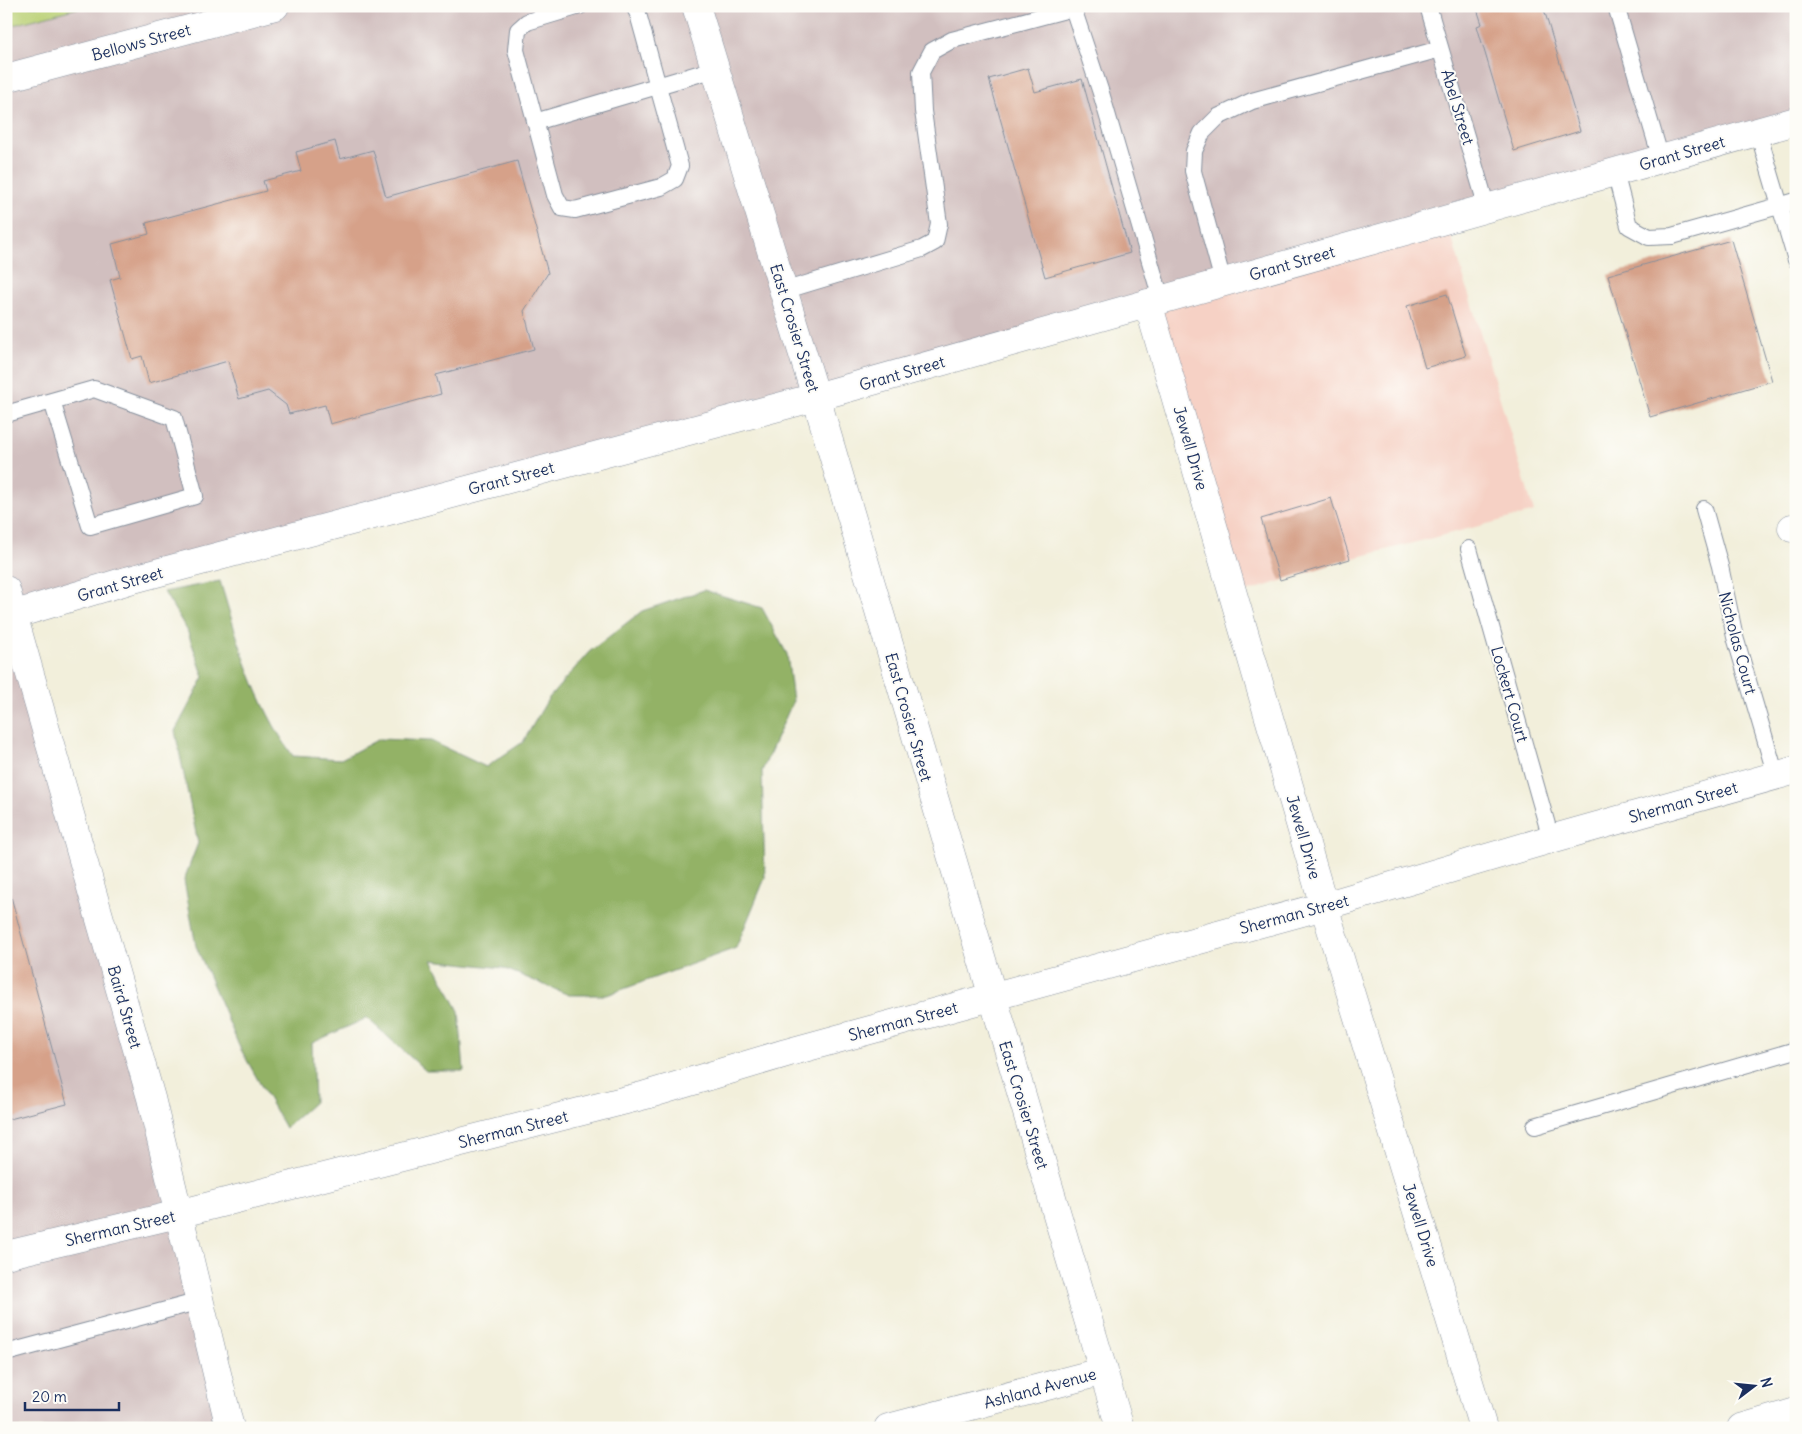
<svg xmlns="http://www.w3.org/2000/svg" width="1802" height="1434" viewBox="0 0 1802 1434" font-family="Delius,sans-serif">
<style>
.built{fill:#f6d1c5}
.industrial{fill:#d1bfbf}
.green{fill:#bad075;stroke:#6a806a}
.forest{fill:#93b266;stroke:#577062}
.building{fill:#d6a189}
.lines{fill:none;stroke-linecap:round;stroke-linejoin:round}
.service-casing{stroke:#868f9c;stroke-width:18}
.minor-casing{stroke:#868f9c;stroke-width:29}
.tertiary-casing{stroke:#868f9c;stroke-width:29}
.service{stroke:#fff;stroke-width:16}
.minor{stroke:#fff;stroke-width:28}
.tertiary{stroke:#fff;stroke-width:28}
.labels{text-anchor:middle;stroke-width:4;stroke-linejoin:round;paint-order:stroke}
.street-label{font-size:16px;fill:#1b2f5e;stroke:#fdfcf7}
</style>
<rect width="100%" height="100%" fill="#fdfcf7"/>
<filter id="ink" filterUnits="userSpaceOnUse"><feTurbulence type="fractalNoise" baseFrequency=".02" numOctaves="2"/><feDisplacementMap in="SourceGraphic" scale="10" xChannelSelector="R" yChannelSelector="G"/><feConvolveMatrix kernelMatrix="1 2 1 2 8 2 1 2 1" color-interpolation-filters="sRGB"/></filter>
<filter id="wash" filterUnits="userSpaceOnUse"><feTurbulence type="fractalNoise" baseFrequency=".0096" numOctaves="4" result="noise"/><feDisplacementMap in="SourceGraphic" scale="20" xChannelSelector="R" yChannelSelector="G"/><feGaussianBlur stdDeviation="1.12" result="paint"/><feColorMatrix in="noise" values="0 0 0 0 0 0 0 0 0 0 0 0 0 0 0 0 0 1.4 0 .05"/><feComposite in="paint" operator="in"/></filter>
<g filter="url(#wash)">
<rect width="100%" height="100%" fill="#f2efdb"/>
<path class="built" d="M 1447,222 L 1534,512 L 1350,559 L 1237,595 L 1152,304 Z"/>
<path class="industrial" d="M 6,6 L 696,6 L 816,397 L 13,615 L 230,1428 L 6,1428 Z
M 704,6 L 1796,6 L 1796,115 L 821,391 Z"/>
<path class="green" d="M 6,6 L 85,6 L 6,27 Z"/>
<path class="forest" d="M 220,581 C 239,644 255,702 293,756 L 341,759 L 379,739 L 431,741 L 486,767 L 523,742 L 548,699 L 589,652 L 642,611 L 704,590 L 762,608 L 787,654 L 793,701 L 762,771 L 765,878 L 736,948 L 607,995 L 569,995 L 503,968 L 432,960 L 459,1011 L 464,1071 L 426,1071 L 367,1018 L 312,1043 L 314,1102 L 285,1128 L 240,1048 L 196,946 L 184,880 L 198,843 L 175,731 L 204,677 L 187,630 L 164,592 Z"/>
<g id="blocks">
<path class="building" d="M 1476,6 L 1543,6 L 1580,131 L 1514,151 L 1477,26 L 1482,24 Z
M 1028,68 L 1035,92 L 1082,79 L 1130,253 L 1045,277 L 989,79 Z
M 335,141 L 340,159 L 373,150 L 386,197 L 517,161 L 548,273 L 524,311 L 534,349 L 436,375 L 441,394 L 330,424 L 325,405 L 289,414 L 286,405 L 268,391 L 239,399 L 228,361 L 149,383 L 142,356 L 132,359 L 110,280 L 120,277 L 112,244 L 149,234 L 146,223 L 266,191 L 263,181 L 301,171 L 296,152 Z
M 1731,240 L 1772,381 L 1650,417 L 1608,275 Z
M 1447,294 L 1466,356 L 1425,368 L 1407,306 Z
M 1331,498 L 1350,559 L 1280,580 L 1261,519 Z
M 6,878 L 67,1104 L 6,1120 Z"/>
</g>
</g>
<g filter="url(#ink)">
<use href="#blocks" fill-opacity="0" stroke="#868f9c" stroke-width="1"/>
<g class="lines">
<defs>
<path id="service" d="M 580,6 L 527,22 L 518,30 L 516,50 L 555,195 L 562,208 L 575,210 L 661,187 L 675,179 L 680,166 L 638,14 L 634,6
M 1428,6 L 1487,208
M 1616,6 L 1661,159
M 535,122 L 715,69
M 1758,132 L 1796,260
M 1615,172 L 1629,226 L 1649,237 L 1672,236 L 1796,201
M 1223,282 L 1193,171 L 1194,151 L 1202,133 L 1218,117 L 1252,101 L 1440,49
M 783,291 L 922,249 L 935,242 L 939,224 L 923,111 L 921,72 L 932,51 L 952,40 L 1073,8 L 1101,93 L 1161,299
M 6,414 L 94,389 L 174,418 L 195,496 L 90,526 L 52,401
M 1704,509 L 1720,566 L 1735,637 L 1776,776
M 1469,549 L 1551,839
M 1535,1126 L 1796,1050
M 6,1353 L 200,1301"/>
<path id="minor" d="M 696,6 L 816,397 L 1120,1428
M 1148,303 L 1324,906 L 1483,1428
M 1792,528 L 1796,528
M 6,590 L 151,1098 L 230,1428
M 6,1255 L 178,1214 L 646,1095 L 786,1053 L 1324,906 L 1551,839 L 1796,770
M 888,1428 L 1104,1371
M 1741,1428 L 1796,1412"/>
<path id="tertiary" d="M 6,78 L 275,6
M 6,617 L 126,581 L 816,397 L 1796,121"/>
</defs>
<use href="#service" class="service-casing"/>
<use href="#minor" class="minor-casing"/>
<use href="#tertiary" class="tertiary-casing"/>
<use href="#service" class="service"/>
<use href="#minor" class="minor"/>
<use href="#tertiary" class="tertiary"/>
</g>
</g>
<g class="labels">
<g class="street-label">
<text transform="translate(141 42) rotate(-15)" y="6">Bellows Street</text>
<text transform="translate(1458 107) rotate(73)" y="6">Abel Street</text>
<text transform="translate(1682 153) rotate(-16)" y="6">Grant Street</text>
<text transform="translate(1292 263) rotate(-16)" y="6">Grant Street</text>
<text transform="translate(795 328) rotate(73)" y="6">East Crosier Street</text>
<text transform="translate(902 373) rotate(-16)" y="6">Grant Street</text>
<text transform="translate(1191 448) rotate(74)" y="6">Jewell Drive</text>
<text transform="translate(511 478) rotate(-15)" y="6">Grant Street</text>
<text transform="translate(120 584) rotate(-16)" y="6">Grant Street</text>
<text transform="translate(1738 643) rotate(75)" y="6">Nicholas Court</text>
<text transform="translate(1510 694) rotate(74)" y="6">Lockert Court</text>
<text transform="translate(909 717) rotate(74)" y="6">East Crosier Street</text>
<text transform="translate(1683 802) rotate(-16)" y="6">Sherman Street</text>
<text transform="translate(1304 837) rotate(74)" y="6">Jewell Drive</text>
<text transform="translate(1294 914) rotate(-15)" y="6">Sherman Street</text>
<text transform="translate(125 1007) rotate(74)" y="6">Baird Street</text>
<text transform="translate(903 1021) rotate(-15)" y="6">Sherman Street</text>
<text transform="translate(1024 1105) rotate(73)" y="6">East Crosier Street</text>
<text transform="translate(513 1129) rotate(-14)" y="6">Sherman Street</text>
<text transform="translate(1421 1225) rotate(73)" y="6">Jewell Drive</text>
<text transform="translate(120 1228) rotate(-13)" y="6">Sherman Street</text>
<text transform="translate(1040 1388) rotate(-15)" y="6">Ashland Avenue</text>
</g>
</g>
<rect width="1802" height="1434" fill="none" stroke="#fdfcf7" stroke-width="25"/>
<g transform="translate(1754 1386) rotate(74)" stroke="#fdfcf7" stroke-width="4" paint-order="stroke">
<path d="M0-4L9 19L0 12L-9 19Z" fill="#1b2f5e"/>
<text y="-8" font-size="14" font-weight="bold" text-anchor="middle" fill="#1b2f5e">N</text>
</g>
<path d="M25 1402v8h94v-8" fill="none" stroke="#1b2f5e" stroke-width="2.5"/>
<text x="32" y="1402" font-size="15" fill="#1b2f5e" stroke="#fdfcf7" stroke-width="4" paint-order="stroke">20 m</text>
</svg>
